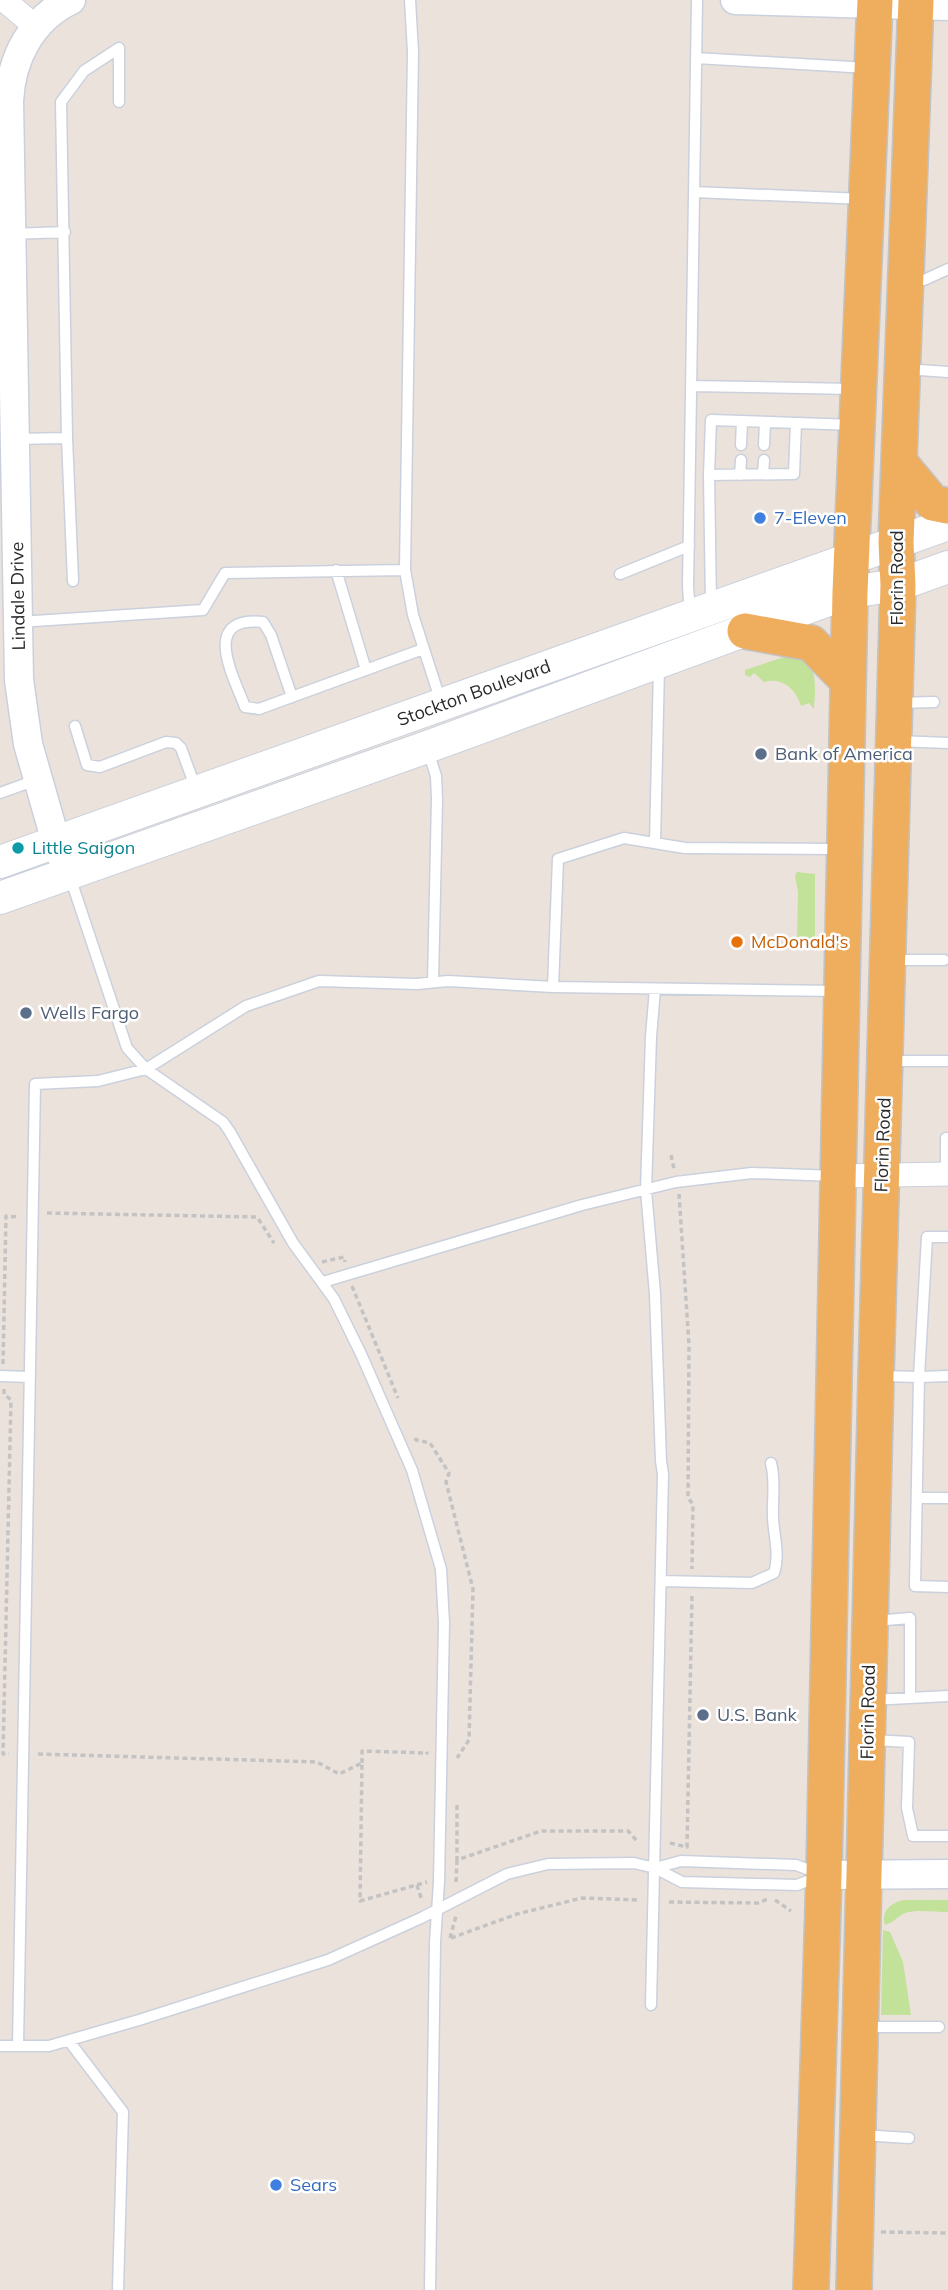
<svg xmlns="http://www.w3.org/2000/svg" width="948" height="2290" viewBox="0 0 948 2290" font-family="Mulish,sans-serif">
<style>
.green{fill:#c2e299}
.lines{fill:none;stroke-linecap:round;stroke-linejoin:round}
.service-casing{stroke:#cad1dc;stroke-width:13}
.minor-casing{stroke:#cad1dc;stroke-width:25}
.tertiary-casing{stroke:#cad1dc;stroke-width:31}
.secondary-casing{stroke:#cad1dc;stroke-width:34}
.primary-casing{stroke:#c3c3c3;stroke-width:38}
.path{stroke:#c3c3c3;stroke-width:3.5;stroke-dasharray:5 3.5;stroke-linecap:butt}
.service{stroke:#fff;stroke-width:10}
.minor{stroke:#fff;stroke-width:23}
.tertiary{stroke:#fff;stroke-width:28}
.secondary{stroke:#fff;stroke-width:32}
.primary{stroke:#efae5e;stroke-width:35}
.shop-dot{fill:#3f7fe0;stroke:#fff;stroke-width:2.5}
.service-dot{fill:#5c6f8a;stroke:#fff;stroke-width:2.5}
.culture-dot{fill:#0f9aa8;stroke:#fff;stroke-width:2.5}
.food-dot{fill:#e8710a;stroke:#fff;stroke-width:2.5}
.labels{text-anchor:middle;stroke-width:5;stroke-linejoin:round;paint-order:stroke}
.shop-label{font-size:18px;fill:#366cbe;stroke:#fff;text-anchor:start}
.street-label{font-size:18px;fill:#2a2a2a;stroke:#fff}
.service-label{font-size:18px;fill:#4e5e75;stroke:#fff;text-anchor:start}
.culture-label{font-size:18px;fill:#0d838f;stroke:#fff;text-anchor:start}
.food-label{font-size:18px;fill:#c56008;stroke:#fff;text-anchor:start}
</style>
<rect width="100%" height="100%" fill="#ece2dc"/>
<path class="green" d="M 793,654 C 820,662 815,686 814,709 L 809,703 L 801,706 C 796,689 782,677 764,682 L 754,673 L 750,677 L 745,675 L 745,670 Z
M 797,872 L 815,874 L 815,939 L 797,939 L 798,892 L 795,876 Z
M 904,1900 L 948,1900 L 948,1912 C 935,1912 918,1909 905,1913 C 897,1917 893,1923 885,1925 C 880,1911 892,1902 904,1900 Z
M 883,1930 L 890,1932 L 903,1962 L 911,2015 L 881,2015 Z"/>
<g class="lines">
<defs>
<path id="service" d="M 410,0 L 413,52 L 405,570 L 413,615 L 441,702
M 119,48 L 119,102
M 696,58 L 868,68
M 694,192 L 864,199
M 11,234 L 65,232
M 911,280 L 924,280 L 948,269
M 905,369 L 948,372
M 691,386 L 853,389
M 15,439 L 67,438
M 741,445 L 742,421
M 764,445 L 765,422
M 763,474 L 764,460
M 709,475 L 794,474 L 796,423
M 740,475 L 741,460
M 336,570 L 366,670
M 620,574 L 689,546
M 73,581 L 67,438 L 61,102 L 84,71 L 119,48
M 711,604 L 709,475 L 711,420 L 854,425
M 690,613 L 688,587 L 697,0
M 19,622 L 203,610 L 225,573 L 405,570
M 292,697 L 271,635 L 263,622 C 200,616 233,675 245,707 L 259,709 L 423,649
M 898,703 L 934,702
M 75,726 L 87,765 L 100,767 L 166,742 L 176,743 L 181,748 L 196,789
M 897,741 L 948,743
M 427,748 L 436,776 L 437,799 L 433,982
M 0,793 L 36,780
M 655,843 L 659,667
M 70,877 L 127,1048 L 146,1069 L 223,1122 L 230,1132 L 293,1243 L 334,1299 L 361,1354 L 412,1470 L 441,1569 L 444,1623 L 439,1882 L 435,1942 L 430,2290
M 891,960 L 944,960
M 553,987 L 558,859 L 624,838 L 685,848 L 840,849
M 888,1061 L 948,1061
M 946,1174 L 946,1138 L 948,1138
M 948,1237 L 927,1237 L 919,1377 L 948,1376
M 323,1282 L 582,1205 L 676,1182 L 752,1173 L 835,1176
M 0,1376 L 30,1377
M 882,1376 L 919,1377 L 915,1586 L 948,1587
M 917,1498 L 948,1498
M 661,1581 L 752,1583 L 774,1573 C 780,1555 774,1537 773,1518 C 772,1499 776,1482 771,1463
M 874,1621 L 910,1618 L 910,1698
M 871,1700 L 948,1696
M 873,1740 L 909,1742 L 907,1808 L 913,1836 L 948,1836
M 655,1868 L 681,1861 L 796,1865 L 818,1873
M 651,2005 L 663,1474 L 661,1461 L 655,1294 L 646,1190 L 651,1037 L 655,989
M 864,2027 L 939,2027
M 69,2041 L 123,2112 L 118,2290
M 0,2046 L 49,2046 L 139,2020 L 328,1960 L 421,1918 L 507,1874 L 548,1864 L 634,1863 L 655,1868 L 682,1882 L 797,1885 L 818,1877
M 18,2046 L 35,1084 L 98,1081 L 146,1069 L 246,1006 L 319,981 L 417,984 L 448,981 L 553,987 L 838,991
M 861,2135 L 909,2138"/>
<path id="minor" d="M 4,0 L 36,27
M 838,1176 L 948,1174"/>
<path id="tertiary" d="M 735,0 L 948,6
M 69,874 L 56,842 L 28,744 L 19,680 L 9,101 C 11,59 31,19 71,0
M 824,1875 L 948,1874"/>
<path id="secondary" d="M 0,862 L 948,524
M 0,898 L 427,747 L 850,592 L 898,585 L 948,567"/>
<path id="primary" d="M 899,462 L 933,503 L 948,506
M 745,631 L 811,643 L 848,681
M 811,2290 L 824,1875 L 850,592 L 875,0
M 854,2290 L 876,1376 L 898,585 L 896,543 L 916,0"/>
</defs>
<use href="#service" class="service-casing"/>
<use href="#minor" class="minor-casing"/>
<use href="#tertiary" class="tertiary-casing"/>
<use href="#secondary" class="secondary-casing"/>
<use href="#primary" class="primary-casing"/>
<path class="path" d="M 671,1155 L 674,1169
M 679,1194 L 689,1345 L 688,1498 L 693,1504 L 692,1569
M 47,1213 L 257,1217 L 274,1243
M 322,1262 L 344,1257 L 345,1262
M 352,1286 L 398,1398
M 3,1364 L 6,1216 L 18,1217
M 4,1389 L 4,1394 L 11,1400 L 3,1754 L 9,1754
M 415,1438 L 416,1440 L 430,1443 L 449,1473 L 446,1482 L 473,1589 L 469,1740 L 457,1758
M 38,1754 L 317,1762 L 339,1774 L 362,1763 L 360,1901 L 427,1882
M 362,1763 L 362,1751 L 427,1753 L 426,1754
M 457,1805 L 457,1860 L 541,1831 L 628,1831 L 638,1842
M 670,1843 L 687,1847 L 692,1594
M 456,1882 L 457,1860
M 417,1885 L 422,1901
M 775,1900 L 791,1911
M 669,1902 L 758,1903 L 768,1899
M 450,1938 L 456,1916
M 451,1938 L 517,1914 L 582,1898 L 639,1900
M 881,2232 L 948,2233"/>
<use href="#service" class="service"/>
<use href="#minor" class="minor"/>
<use href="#tertiary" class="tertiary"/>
<use href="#secondary" class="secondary"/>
<use href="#primary" class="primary"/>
</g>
<g class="shop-dot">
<circle cx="760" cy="518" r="7"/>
<circle cx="276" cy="2185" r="7"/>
</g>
<g class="service-dot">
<circle cx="761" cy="754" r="7"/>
<circle cx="26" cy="1013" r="7"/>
<circle cx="703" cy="1715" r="7"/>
</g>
<circle class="culture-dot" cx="18" cy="848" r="7"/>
<circle class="food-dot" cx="737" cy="942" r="7"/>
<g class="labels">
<g class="shop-label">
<text x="774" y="524">7-Eleven</text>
<text x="290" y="2191">Sears</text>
</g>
<g class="street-label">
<text transform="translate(897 578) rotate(-90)" y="6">Florin Road</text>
<text transform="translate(18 596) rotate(-91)" y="6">Lindale Drive</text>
<text transform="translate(474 693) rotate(-20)" y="6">Stockton Boulevard</text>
<text transform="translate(883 1145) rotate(-88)" y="6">Florin Road</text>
<text transform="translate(868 1712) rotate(-89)" y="6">Florin Road</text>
</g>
<g class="service-label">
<text x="775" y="760">Bank of America</text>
<text x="40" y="1019">Wells Fargo</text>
<text x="717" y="1721">U.S. Bank</text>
</g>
<g class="culture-label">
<text x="32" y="854">Little Saigon</text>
</g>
<g class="food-label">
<text x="751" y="948">McDonald's</text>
</g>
</g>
</svg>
